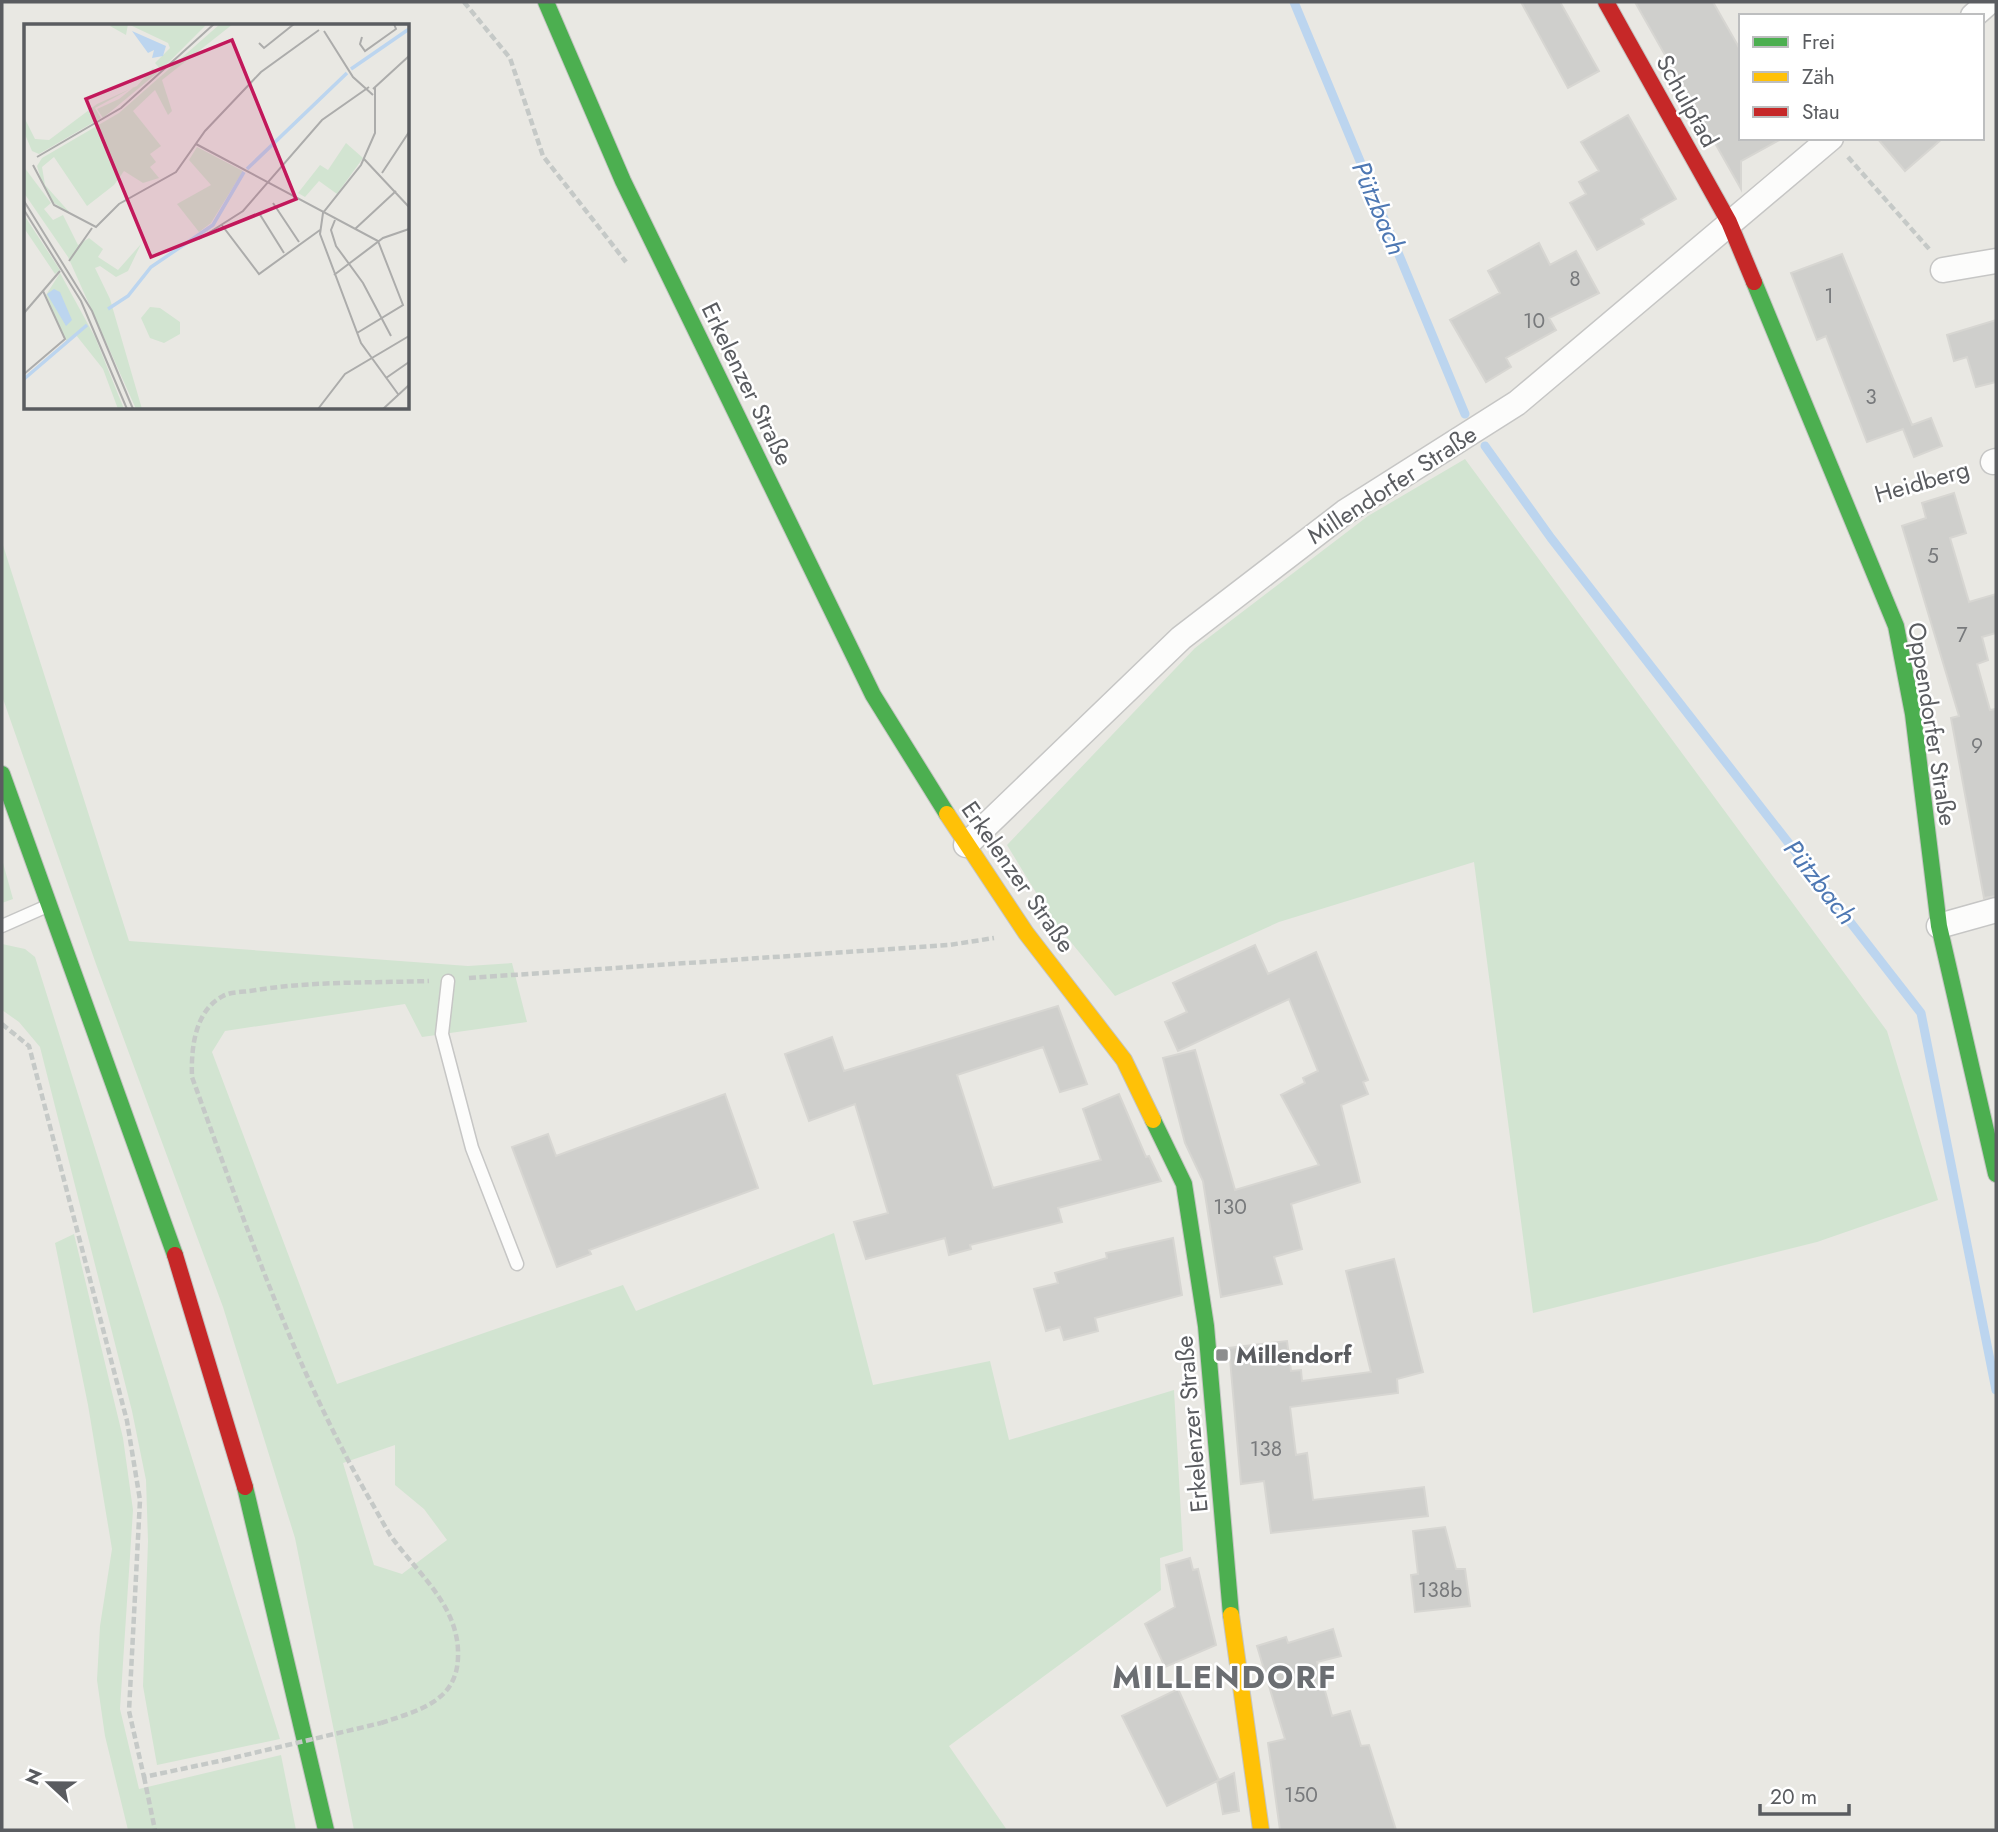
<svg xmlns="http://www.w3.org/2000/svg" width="1998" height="1832" viewBox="0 0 1998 1832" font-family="Jost,sans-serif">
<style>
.green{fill:#d2e4d1;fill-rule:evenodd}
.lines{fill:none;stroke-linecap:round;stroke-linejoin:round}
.stream{stroke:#bcd5ef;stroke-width:9}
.building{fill:#cfcfcc;stroke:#d7d6d2;stroke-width:2}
.lane-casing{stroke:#c6c6c5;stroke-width:15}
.street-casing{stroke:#c6c6c5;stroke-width:27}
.fast-casing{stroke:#c5c5c3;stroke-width:18}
.slow-casing{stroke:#c5c5c3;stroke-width:18}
.jam-casing{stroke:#c5c5c3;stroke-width:18}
.path{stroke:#c5c9c7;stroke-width:4.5;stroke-dasharray:7 3.5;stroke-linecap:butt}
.lane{stroke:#fcfcfb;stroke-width:12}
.street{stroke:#fcfcfb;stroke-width:24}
.fast{stroke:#4caf50;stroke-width:16}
.slow{stroke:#ffc107;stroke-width:16}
.jam{stroke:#c62828;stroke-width:16}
.path-bridge{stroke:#c5c9c7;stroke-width:4.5;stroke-dasharray:7 3.5;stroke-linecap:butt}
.poi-dot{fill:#8c8d8e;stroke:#fff;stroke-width:2.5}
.labels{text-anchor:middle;stroke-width:5;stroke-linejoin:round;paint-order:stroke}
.number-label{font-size:21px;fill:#787a7c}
.street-label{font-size:24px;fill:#5a5c60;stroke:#fff}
.poi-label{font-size:24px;font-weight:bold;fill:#5a5c60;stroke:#fff;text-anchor:start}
.water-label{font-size:26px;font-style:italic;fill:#4e78b3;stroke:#fff}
.district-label{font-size:32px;font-weight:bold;letter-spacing:2px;fill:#6b6e72;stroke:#fff}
.inset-river{fill:none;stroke:#bcd5ef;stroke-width:3.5}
.inset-road{fill:none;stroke:#acacab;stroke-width:2}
.view{fill:#c2185b;fill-opacity:0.15;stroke:#c2185b;stroke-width:3.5}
.inset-edge{fill:none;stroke:#5a5c60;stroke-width:3.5}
</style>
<rect width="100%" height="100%" fill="#e9e8e3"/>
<path class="green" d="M 1465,459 L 1887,1031 L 1938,1200 L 1817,1242 L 1533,1313 L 1474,862 L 1279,922 L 1115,996 L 1052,919 L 1007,845 L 1195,648 L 1368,516 Z
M 2,542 L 129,941 L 468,966 L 512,963 L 527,1022 L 422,1037 L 405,1004 L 225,1031 L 212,1052 L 337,1384 L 623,1285 L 636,1311 L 834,1233 L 873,1385 L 990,1361 L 1009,1440 L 1174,1390 L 1183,1551 L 1160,1558 L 1161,1590 L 949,1746 L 1007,1830 L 354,1830 L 295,1538 L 223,1307 L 96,964 L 2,696 ZM 395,1445 L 395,1485 L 424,1509 L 447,1540 L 402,1574 L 374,1565 L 343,1463 Z
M 2,859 L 13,899 L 2,903 Z
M 2,944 L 25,949 L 35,957 L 280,1739 L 157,1765 L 143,1686 L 148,1541 L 146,1480 L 132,1411 L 40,1047 L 19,1022 L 2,1010 Z
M 74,1234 L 123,1438 L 133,1510 L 120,1709 L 139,1789 L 281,1755 L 296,1830 L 128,1830 L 105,1736 L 97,1680 L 100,1626 L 112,1549 L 88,1405 L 55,1243 Z"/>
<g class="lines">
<path class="stream" d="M 1294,2 L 1465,414
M 1485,446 L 1551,538 L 1921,1013 L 1996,1390"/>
</g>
<path class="building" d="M 1521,2 L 1560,2 L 1599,71 L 1568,88 Z
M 1635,2 L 1713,2 L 1741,51 L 1741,138 L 1783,138 L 1741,161 L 1741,189 Z
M 1628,115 L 1676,199 L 1641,219 L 1644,224 L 1597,250 L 1570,203 L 1586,194 L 1579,182 L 1599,171 L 1581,142 Z
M 1877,138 L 1943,138 L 1905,171 Z
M 1539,243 L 1550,265 L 1576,251 L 1599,293 L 1549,318 L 1556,330 L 1506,358 L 1511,367 L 1486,382 L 1450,320 L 1500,293 L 1488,271 Z
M 1842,254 L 1912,425 L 1931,418 L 1942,446 L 1914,457 L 1903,429 L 1867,442 L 1826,336 L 1817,340 L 1791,273 Z
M 1996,320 L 1996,382 L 1976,387 L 1967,357 L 1954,361 L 1947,335 Z
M 1954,493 L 1966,533 L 1950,538 L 1969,602 L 1996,594 L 1996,633 L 1982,637 L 1988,660 L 1977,664 L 1990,710 L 1996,709 L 1996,896 L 1984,898 L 1951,718 L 1959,716 L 1902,526 L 1926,518 L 1922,503 Z
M 1255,945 L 1268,974 L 1316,952 L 1368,1080 L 1363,1082 L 1368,1094 L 1341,1105 L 1360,1182 L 1291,1204 L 1302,1249 L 1274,1257 L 1282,1284 L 1221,1297 L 1203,1181 L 1185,1143 L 1163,1058 L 1195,1050 L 1235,1190 L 1319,1165 L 1281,1095 L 1305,1083 L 1303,1078 L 1318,1071 L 1289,999 L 1178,1051 L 1165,1022 L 1187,1012 L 1173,983 Z
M 1058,1006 L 1087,1084 L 1060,1092 L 1043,1047 L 957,1075 L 993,1188 L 1101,1160 L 1083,1109 L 1119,1094 L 1146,1157 L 1149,1156 L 1161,1181 L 1058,1208 L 1062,1222 L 970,1245 L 971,1249 L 949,1255 L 945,1238 L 866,1259 L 854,1222 L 888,1213 L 855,1104 L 809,1121 L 785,1054 L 832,1037 L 844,1071 Z
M 725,1094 L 758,1188 L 589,1250 L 591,1254 L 557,1267 L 512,1147 L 548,1134 L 556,1156 Z
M 1173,1238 L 1182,1295 L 1095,1318 L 1098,1331 L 1064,1340 L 1060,1327 L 1046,1331 L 1034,1289 L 1058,1283 L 1055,1273 L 1107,1258 L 1106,1253 Z
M 1394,1259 L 1423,1372 L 1397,1379 L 1398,1393 L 1290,1407 L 1296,1455 L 1307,1453 L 1313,1500 L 1424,1487 L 1428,1516 L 1271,1533 L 1264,1481 L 1241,1484 L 1229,1348 L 1287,1341 L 1291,1371 L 1301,1370 L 1302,1381 L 1371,1372 L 1346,1271 Z
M 1445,1527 L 1456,1569 L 1465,1569 L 1470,1606 L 1415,1612 L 1411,1575 L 1418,1574 L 1413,1531 Z
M 1190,1558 L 1193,1570 L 1198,1569 L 1216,1645 L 1165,1667 L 1145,1624 L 1175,1607 L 1166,1565 Z
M 1333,1629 L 1341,1656 L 1317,1662 L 1332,1716 L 1350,1711 L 1361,1746 L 1369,1745 L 1396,1830 L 1280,1830 L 1268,1743 L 1285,1739 L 1257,1646 L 1286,1637 L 1288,1643 Z
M 1178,1689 L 1219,1780 L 1167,1806 L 1122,1716 Z
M 1234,1773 L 1239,1811 L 1223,1814 L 1217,1781 Z"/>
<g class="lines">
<defs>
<path id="lane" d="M 2,926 L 45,907
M 448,981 L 442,1034 L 472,1148 L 517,1264"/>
<path id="street" d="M 1973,16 L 1989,2
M 1943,270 L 1996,261
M 1993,462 L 1996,461
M 966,845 L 1181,638 L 1345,512 L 1517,403 L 1831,138
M 1939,926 L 1996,910"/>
<path id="fast" d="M 546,2 L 623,181 L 873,695 L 947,814
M 1754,282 L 1896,626 L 1913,714 L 1939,926 L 1996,1174
M 2,774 L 175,1255
M 1153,1120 L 1184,1184 L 1206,1326 L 1231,1615
M 245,1487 L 326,1830"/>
<path id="slow" d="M 947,814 L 1026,933 L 1124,1060 L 1153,1120
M 1231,1615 L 1261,1830"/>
<path id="jam" d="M 1606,2 L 1729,222 L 1754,282
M 175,1255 L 245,1487"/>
</defs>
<use href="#lane" class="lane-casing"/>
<use href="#street" class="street-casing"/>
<use href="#fast" class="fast-casing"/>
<use href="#slow" class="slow-casing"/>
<use href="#jam" class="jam-casing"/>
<path class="path" d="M 464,2 L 510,58 L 543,156 L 626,262
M 1848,157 L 1930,250
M 1875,495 L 1967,468
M 469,978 L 949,945 L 994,938
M 2,1024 L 29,1046 L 127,1421 L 140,1500 L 129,1711 L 144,1777 L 224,1760
M 381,1723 C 417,1711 457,1702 458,1657 C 460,1606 417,1573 390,1535 C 383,1523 376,1510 369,1498 C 293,1366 244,1220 192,1077 C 191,1050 194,1011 223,996 C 230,992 242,992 250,991 C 308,981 370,983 429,981
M 144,1777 L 155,1830"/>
<use href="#lane" class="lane"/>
<use href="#street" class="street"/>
<use href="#fast" class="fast"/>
<use href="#slow" class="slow"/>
<use href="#jam" class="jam"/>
<path class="path-bridge" d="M 224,1760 L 381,1723"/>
</g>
<rect class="poi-dot" x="1215" y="1348" width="14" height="14" rx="3.5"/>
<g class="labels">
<g class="number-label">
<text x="1575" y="286">8</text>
<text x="1829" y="303">1</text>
<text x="1534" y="328">10</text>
<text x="1871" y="404">3</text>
<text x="1933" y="563">5</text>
<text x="1962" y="642">7</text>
<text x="1977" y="753">9</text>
<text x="1230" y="1214">130</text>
<text x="1266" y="1456">138</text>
<text x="1440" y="1597">138b</text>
<text x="1301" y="1802">150</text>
</g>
<g class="street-label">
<text transform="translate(1687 101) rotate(61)" y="8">Schulpfad</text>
<text transform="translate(747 384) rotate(64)" y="8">Erkelenzer Straße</text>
<text transform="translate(1922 482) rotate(-16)" y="8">Heidberg</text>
<text transform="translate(1392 485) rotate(-33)" y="8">Millendorfer Straße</text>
<text transform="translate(1932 724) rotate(81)" y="8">Oppendorfer Straße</text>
<text transform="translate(1018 877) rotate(55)" y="8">Erkelenzer Straße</text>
<text transform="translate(1192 1424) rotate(-95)" y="8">Erkelenzer Straße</text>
</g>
<g class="poi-label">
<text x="1236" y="1363">Millendorf</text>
</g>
<g class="water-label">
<text transform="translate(1379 208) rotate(67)" y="9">Pützbach</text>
<text transform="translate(1820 882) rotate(52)" y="9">Pützbach</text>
</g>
<g class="district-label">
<text x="1225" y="1688">MILLENDORF</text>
</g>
</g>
<g transform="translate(24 24)">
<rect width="385" height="385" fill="#e9e8e3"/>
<path d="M 90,0 L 183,0 L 137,46 L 131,39 L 146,24 L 144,19 L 104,0 L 102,11 L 86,2 ZM 196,0 L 209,0 L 138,56 L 148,87 L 144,91 L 131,66 L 109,87 L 137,122 L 126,130 L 132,138 L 126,143 L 135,154 L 119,159 L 100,147 L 90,161 L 63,182 L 30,133 L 18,143 L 21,161 L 47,190 L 30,179 L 18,159 L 13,142 L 18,134 L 95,89 ZM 129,44 L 133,49 L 79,94 L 73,85 L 95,75 L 110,63 L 71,84 L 77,94 L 15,130 L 8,127 L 0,108 L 0,93 L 11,115 L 25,116 L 73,80 L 113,62 ZM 322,119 L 339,134 L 313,170 L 295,157 L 281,173 L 274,169 L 296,141 L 304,146 ZM 173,123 L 219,147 L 187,199 L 175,208 L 153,180 L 187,161 L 165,136 ZM 0,143 L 27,179 L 20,185 L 29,196 L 39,191 L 54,221 L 65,214 L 79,225 L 74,233 L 94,246 L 117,220 L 104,247 L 92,253 L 76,242 L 71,244 L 86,275 L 118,385 L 112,385 L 44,233 L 0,169 ZM 0,191 L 36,246 L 31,250 L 0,204 ZM 36,249 L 71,313 L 100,385 L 94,385 L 79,345 L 52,311 L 43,318 L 22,271 ZM 126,283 L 136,284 L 156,298 L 156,310 L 140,319 L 126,314 L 117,294 Z" fill="#d2e4d1"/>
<path d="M 108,7 L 142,22 L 139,32 L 128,34 L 130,26 L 124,29 ZM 30,265 L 36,268 L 48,296 L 42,302 L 23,270 Z" fill="#bcd5ef"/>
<path class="inset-river" d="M 327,45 L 385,5M 223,145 L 323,49M 84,285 L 104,272 L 127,243 L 189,201 L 220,148M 0,355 L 63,301"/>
<path class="inset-road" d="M 300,7 L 329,53 L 349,71M 338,13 L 336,20 L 341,27 L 372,5 L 370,0M 235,19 L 240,24 L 270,0M 351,63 L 351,109 L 337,141 L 299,189 L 296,210 L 337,319 L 374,370M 349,65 L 385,32M 172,120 L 354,217 L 379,281 L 333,309M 13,133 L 97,84 L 190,0M 340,135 L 385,183M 9,141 L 30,181 L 72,203 L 95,180 L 152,148 L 181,107 L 237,48 L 295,6M 358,149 L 385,108M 0,177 L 68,287 L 109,385M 249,179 L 275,218M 0,186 L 57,277 L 103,385M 235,189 L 260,229M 311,196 L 307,206 L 312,222 L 339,259 L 367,312M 197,200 L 235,250 L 296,206M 331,205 L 372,167M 175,215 L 219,187 L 298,96 L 345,63M 45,237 L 68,204M 310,251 L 359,214 L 385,205M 0,289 L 36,247M 0,350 L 41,315 L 19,267M 362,354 L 385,338M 294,385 L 321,350 L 385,312M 359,385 L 385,361"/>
<path class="view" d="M 208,16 L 272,175 L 127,233 L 62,75 Z"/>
<rect width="385" height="385" class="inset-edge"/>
</g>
<rect width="1998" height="1832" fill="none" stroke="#5a5c60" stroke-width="7"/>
<rect x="1739" y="14" width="245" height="126" fill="#ffffff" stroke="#bdbebf" stroke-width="2"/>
<rect x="1753" y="37" width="35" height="10" fill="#4caf50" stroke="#bdbebf" stroke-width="2"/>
<text x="1802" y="49" font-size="21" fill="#5a5c60">Frei</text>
<rect x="1753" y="72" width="35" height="10" fill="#ffc107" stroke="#bdbebf" stroke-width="2"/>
<text x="1802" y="84" font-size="21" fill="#5a5c60">Zäh</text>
<rect x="1753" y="107" width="35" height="10" fill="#c62828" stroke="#bdbebf" stroke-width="2"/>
<text x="1802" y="119" font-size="21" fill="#5a5c60">Stau</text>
<g transform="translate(49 1783) rotate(292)" stroke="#ffffff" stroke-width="5" paint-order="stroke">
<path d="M0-5L12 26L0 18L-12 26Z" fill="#5a5c60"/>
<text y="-10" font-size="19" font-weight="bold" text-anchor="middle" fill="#5a5c60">N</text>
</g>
<path d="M1760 1804v10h89v-10" fill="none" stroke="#5a5c60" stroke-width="3.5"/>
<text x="1770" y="1804" font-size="21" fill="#5a5c60" stroke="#ffffff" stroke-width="5" paint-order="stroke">20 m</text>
</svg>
